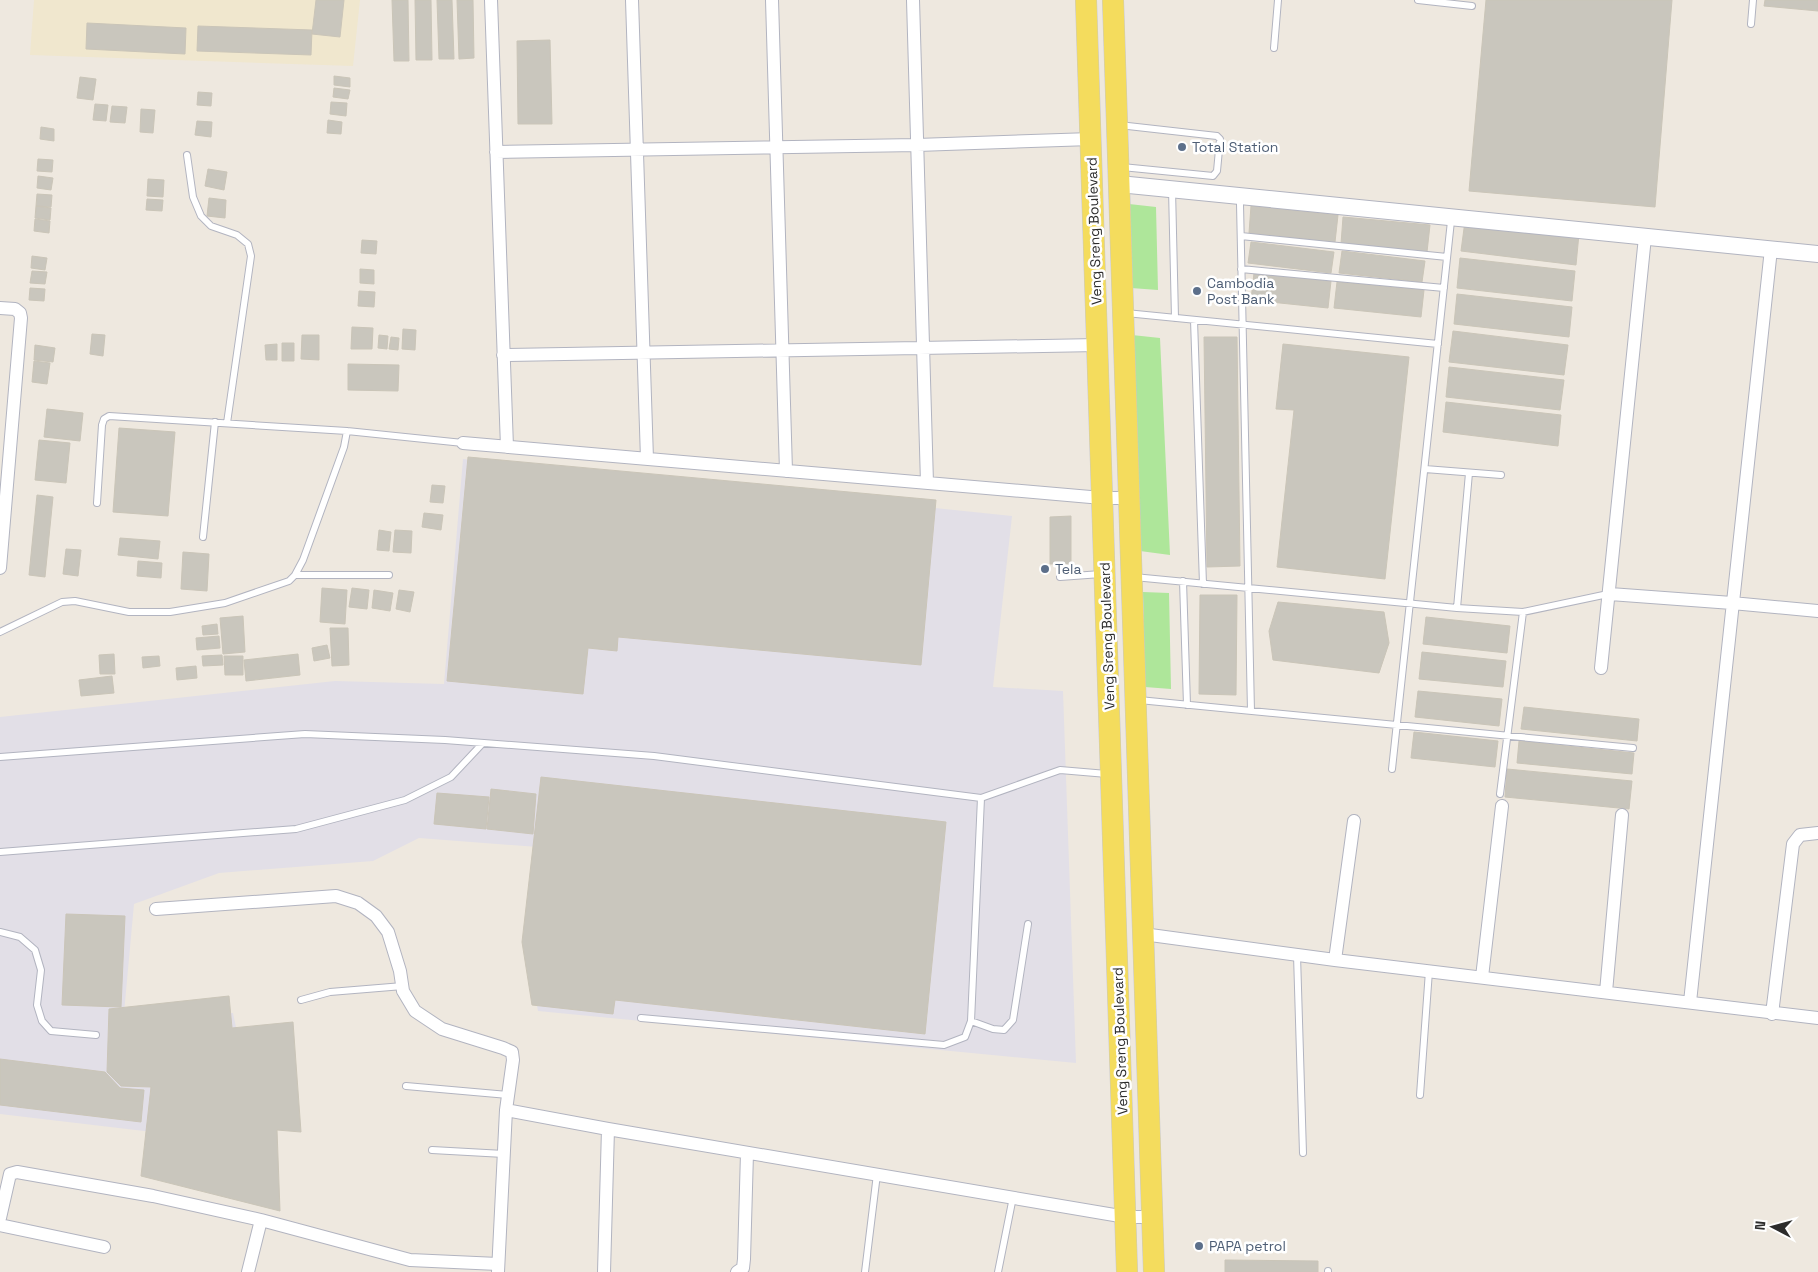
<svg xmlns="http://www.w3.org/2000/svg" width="1818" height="1272" viewBox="0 0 1818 1272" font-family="'Space Grotesk',sans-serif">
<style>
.industrial{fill:#e2dfe7}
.education{fill:#f0e7ce}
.green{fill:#aee69a}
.building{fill:#c9c6bd;stroke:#cac5b8}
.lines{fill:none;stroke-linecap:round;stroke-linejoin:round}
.service-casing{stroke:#b2b4c0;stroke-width:8}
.minor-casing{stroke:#b2b4c0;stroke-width:14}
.tertiary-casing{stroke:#b2b4c0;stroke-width:18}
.primary-casing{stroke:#c8c8c8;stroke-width:22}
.service{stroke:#fff;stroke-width:6}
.minor{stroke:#fff;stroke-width:12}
.tertiary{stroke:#fff;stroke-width:16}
.primary{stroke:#f4dc5d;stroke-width:21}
.service-dot{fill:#5c6f8a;stroke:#fff;stroke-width:2}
.labels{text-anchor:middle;stroke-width:5;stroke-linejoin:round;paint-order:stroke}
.service-label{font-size:14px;fill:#4e5e75;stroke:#fff;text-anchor:start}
.street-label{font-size:14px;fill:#2c2c2c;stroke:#fff}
</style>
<rect width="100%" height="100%" fill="#eee8df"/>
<path class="industrial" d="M 463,459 L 1012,516 L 993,687 L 1063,691 L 1076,1063 L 538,1011 L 528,959 L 538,847 L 419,838 L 373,861 L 219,873 L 134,904 L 124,1013 L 233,1013 L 246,1074 L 161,1133 L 0,1114 L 0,717 L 335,681 L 444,684 Z"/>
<path class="education" d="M 34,0 L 360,0 L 353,66 L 30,55 Z"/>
<path class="green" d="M 1129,204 L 1156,207 L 1158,290 L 1131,288 Z
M 1132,335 L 1160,338 L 1170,555 L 1140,551 Z
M 1143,592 L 1169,593 L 1171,689 L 1145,687 Z"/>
<path class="building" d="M 316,0 L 344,0 L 340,37 L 312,34 Z
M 392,0 L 408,0 L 409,61 L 394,61 Z
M 415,0 L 431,0 L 432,60 L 416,60 Z
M 437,0 L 452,0 L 454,59 L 439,59 Z
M 457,0 L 473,0 L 474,58 L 459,59 Z
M 1486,0 L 1672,0 L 1655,207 L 1469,191 Z
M 1765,0 L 1818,0 L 1818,11 L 1764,6 Z
M 87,23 L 186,28 L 185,54 L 86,49 Z
M 198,26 L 312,30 L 311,55 L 197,51 Z
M 550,40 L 552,124 L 518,124 L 517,41 Z
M 334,76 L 350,78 L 350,87 L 334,85 Z
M 80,77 L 96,79 L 93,100 L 77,98 Z
M 334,88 L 350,90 L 348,99 L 333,97 Z
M 198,92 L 212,93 L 211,106 L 197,105 Z
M 331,102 L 347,103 L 346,116 L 330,114 Z
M 95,104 L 108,105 L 106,121 L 93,120 Z
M 112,106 L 127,107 L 125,123 L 110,122 Z
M 141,109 L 155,110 L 153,133 L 140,132 Z
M 328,120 L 342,122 L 341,134 L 327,133 Z
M 197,121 L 212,122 L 211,137 L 195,135 Z
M 41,127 L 54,129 L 54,141 L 40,139 Z
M 38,159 L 53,160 L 52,172 L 37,171 Z
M 208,169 L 227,172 L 224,190 L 205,186 Z
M 38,176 L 53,178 L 51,190 L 37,188 Z
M 148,179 L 164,180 L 163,197 L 147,196 Z
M 37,194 L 52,195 L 51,207 L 36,206 Z
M 209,198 L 226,200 L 225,218 L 207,216 Z
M 147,199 L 163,200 L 162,211 L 146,210 Z
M 36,206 L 51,208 L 50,220 L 35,218 Z
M 1251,206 L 1338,215 L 1335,242 L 1249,233 Z
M 1343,217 L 1430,225 L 1427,252 L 1341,244 Z
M 35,219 L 50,221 L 49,233 L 34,231 Z
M 1465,221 L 1579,234 L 1576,265 L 1461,251 Z
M 362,240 L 377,241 L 376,254 L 361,253 Z
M 1251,242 L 1334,252 L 1331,273 L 1248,263 Z
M 1342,251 L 1425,261 L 1422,282 L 1339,273 Z
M 32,256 L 47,258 L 45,270 L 31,268 Z
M 1460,258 L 1575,271 L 1572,301 L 1457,288 Z
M 360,269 L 374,270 L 374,284 L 360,283 Z
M 32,271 L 47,272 L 45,284 L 30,283 Z
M 1254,273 L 1331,281 L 1328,308 L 1251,300 Z
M 1337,282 L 1424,290 L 1421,317 L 1334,308 Z
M 30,288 L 45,289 L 44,301 L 29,300 Z
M 359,291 L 375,292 L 374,307 L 358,306 Z
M 1457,294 L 1572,307 L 1569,337 L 1454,324 Z
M 352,327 L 373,328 L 372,349 L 351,349 Z
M 403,329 L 416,330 L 415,350 L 402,349 Z
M 1453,331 L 1568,345 L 1564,375 L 1449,362 Z
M 92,334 L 105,335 L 103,356 L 90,354 Z
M 302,335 L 319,335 L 319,360 L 301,359 Z
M 379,335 L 388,336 L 387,349 L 378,348 Z
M 391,337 L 399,338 L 398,350 L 389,349 Z
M 1204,337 L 1237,337 L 1240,566 L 1207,567 Z
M 282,343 L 294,343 L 294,361 L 282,361 Z
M 277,344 L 277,360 L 266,360 L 265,345 Z
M 1283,344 L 1409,357 L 1385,579 L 1277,567 L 1294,410 L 1276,409 Z
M 35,345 L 55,348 L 53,362 L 34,360 Z
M 34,361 L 50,363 L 47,384 L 32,382 Z
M 348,364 L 399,365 L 398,391 L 348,390 Z
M 1449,367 L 1564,380 L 1560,410 L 1446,397 Z
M 1446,402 L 1561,415 L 1558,446 L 1443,432 Z
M 47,409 L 83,413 L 80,441 L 44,437 Z
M 119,428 L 175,432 L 168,516 L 113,512 Z
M 39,440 L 70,443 L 66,483 L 35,480 Z
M 468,457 L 936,500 L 921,665 L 618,637 L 617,651 L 588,648 L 583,694 L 447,681 Z
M 432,485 L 445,486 L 443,503 L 430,502 Z
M 37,495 L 53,497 L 45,577 L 29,575 Z
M 424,513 L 443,515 L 441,530 L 422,527 Z
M 1071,516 L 1071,564 L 1050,564 L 1050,517 Z
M 379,530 L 391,532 L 389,551 L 377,550 Z
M 395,530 L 412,531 L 411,553 L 393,552 Z
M 120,538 L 160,541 L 158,559 L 118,555 Z
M 66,549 L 81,550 L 78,576 L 63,574 Z
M 183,552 L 209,554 L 207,591 L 181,589 Z
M 138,561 L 162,563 L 161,578 L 137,576 Z
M 322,588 L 347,590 L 345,624 L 320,622 Z
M 352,588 L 369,590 L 367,609 L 349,607 Z
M 374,590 L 393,593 L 390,611 L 372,608 Z
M 399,590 L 414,592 L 410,612 L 396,609 Z
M 1200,595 L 1237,595 L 1236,695 L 1199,694 Z
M 1278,602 L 1384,612 L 1389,643 L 1379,673 L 1273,660 L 1269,631 Z
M 243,616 L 245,652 L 223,654 L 220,618 Z
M 1426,617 L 1510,626 L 1507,653 L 1423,644 Z
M 217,624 L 218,634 L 203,635 L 202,626 Z
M 330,628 L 348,628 L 349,665 L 332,666 Z
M 219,636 L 220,648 L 197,650 L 196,638 Z
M 327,645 L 330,658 L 314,661 L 312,648 Z
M 1422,652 L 1506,661 L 1503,687 L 1419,679 Z
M 114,654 L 115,674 L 100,674 L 99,655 Z
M 298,654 L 300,675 L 246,681 L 244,660 Z
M 222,655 L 223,665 L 203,666 L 202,656 Z
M 159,656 L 160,666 L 143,668 L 142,657 Z
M 224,656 L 243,656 L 243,675 L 225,675 Z
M 196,666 L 197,678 L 177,680 L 176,668 Z
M 112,676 L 114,693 L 81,696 L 79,680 Z
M 1418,691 L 1502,699 L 1499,726 L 1415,717 Z
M 1524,707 L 1639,719 L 1637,741 L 1521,729 Z
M 1414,732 L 1498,741 L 1495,767 L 1411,758 Z
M 1519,741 L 1634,753 L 1632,774 L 1517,763 Z
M 1507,769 L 1632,781 L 1629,809 L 1505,797 Z
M 541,777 L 946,822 L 925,1034 L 615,1000 L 613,1014 L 532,1005 L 522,942 Z
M 491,789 L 536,794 L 533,834 L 487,829 Z
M 437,793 L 489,797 L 486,829 L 434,824 Z
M 66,914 L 125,916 L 121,1007 L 62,1005 Z
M 229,996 L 232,1028 L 293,1022 L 301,1132 L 277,1130 L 280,1211 L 141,1176 L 151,1087 L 121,1086 L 107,1072 L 109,1009 Z
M 0,1059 L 105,1072 L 120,1088 L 144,1090 L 141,1122 L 0,1105 Z
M 1225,1260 L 1318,1261 L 1318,1272 L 1225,1272 Z"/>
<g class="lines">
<defs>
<path id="service" d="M 1418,0 L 1472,6
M 1751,24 L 1753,0
M 1274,48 L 1278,0
M 1119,125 L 1217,136 L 1220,139 L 1217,171 L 1213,176 L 1122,167
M 187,155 L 193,197 L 201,216 L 211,226 L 237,235 L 248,244 L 251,256 L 227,423
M 1172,189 L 1175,318
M 1240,204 L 1251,711
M 1241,236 L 1447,257
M 1241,269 L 1444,288
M 1126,313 L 1438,344
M 1194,320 L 1203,584
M 1425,469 L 1501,475
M 97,503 L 102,425 L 104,419 L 109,416 L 347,431 L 463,443
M 203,537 L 215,422
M 295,575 L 389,575
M 1060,577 L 1101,574
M 1134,577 L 1457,608 L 1523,612 L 1608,594
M 1183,581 L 1187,705
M 1457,608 L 1469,473
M 0,632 L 62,602 L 75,601 L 129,612 L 170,612 L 225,603 L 289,581 L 295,575 L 303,560 L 344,447 L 347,431
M 1139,700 L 1633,748
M 0,757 L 305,734 L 445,740 L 654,756 L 981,798 L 1060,770 L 1107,774
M 1392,769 L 1451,221
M 1500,794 L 1523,612
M 0,852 L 296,829 L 405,800 L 451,777 L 482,744
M 0,932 L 20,937 L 35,950 L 41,970 L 37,1005 L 42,1021 L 51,1031 L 96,1035
M 1297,955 L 1303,1153
M 301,1000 L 330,992 L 403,986
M 641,1018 L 944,1045 L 965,1037 L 971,1021 L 981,798
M 971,1021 L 993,1029 L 1004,1030 L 1013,1020 L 1028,924
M 406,1086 L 508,1095
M 1420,1095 L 1429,971
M 432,1150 L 504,1154
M 865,1272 L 877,1174
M 998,1272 L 1013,1197
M 1328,1272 L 1328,1271"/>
<path id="minor" d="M 491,0 L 507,447
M 632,0 L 647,459
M 772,0 L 786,471
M 913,0 L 927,483
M 496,152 L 917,145 L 1091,139
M 0,308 L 15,309 L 20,313 L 21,318 L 0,568
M 503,355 L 1098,345
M 463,443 L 1102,498 L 1129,498
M 1610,594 L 1732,603 L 1818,611
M 1601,668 L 1645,237
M 156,909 L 336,896 L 358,903 L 376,916 L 388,932 L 400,971 L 403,991 L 415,1011 L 442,1029 L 503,1048 L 512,1052 L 513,1060 L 506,1110 L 498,1272
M 1143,934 L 1335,960 L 1818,1018
M 1335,960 L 1354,821
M 1482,977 L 1502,806
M 1606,992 L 1622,815
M 1690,1002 L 1771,249
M 1772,1014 L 1793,844 L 1800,835 L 1818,833
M 506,1110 L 608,1129 L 1126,1217 L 1152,1217
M 0,1218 L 10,1174 L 17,1172 L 153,1196 L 261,1220 L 410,1260 L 498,1264
M 0,1225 L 104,1247
M 248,1272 L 261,1220
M 604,1272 L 608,1129
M 737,1272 L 743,1268 L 744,1259 L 747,1153"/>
<path id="tertiary" d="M 1119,184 L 1818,254"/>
<path id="primary" d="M 1086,0 L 1127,1272
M 1113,0 L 1154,1272"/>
</defs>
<use href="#service" class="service-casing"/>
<use href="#minor" class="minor-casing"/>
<use href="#tertiary" class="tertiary-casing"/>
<use href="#primary" class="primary-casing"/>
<use href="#service" class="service"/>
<use href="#minor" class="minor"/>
<use href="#tertiary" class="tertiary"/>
<use href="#primary" class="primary"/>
</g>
<g class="service-dot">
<circle cx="1182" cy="147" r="5"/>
<circle cx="1197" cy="291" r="5"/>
<circle cx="1045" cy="569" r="5"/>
<circle cx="1199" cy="1246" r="5"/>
</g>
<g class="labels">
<g class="service-label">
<text x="1192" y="152">Total Station</text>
<text x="1207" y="288">Cambodia<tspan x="1207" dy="16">Post Bank</tspan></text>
<text x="1055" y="574">Tela</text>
<text x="1209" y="1251">PAPA petrol</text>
</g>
<g class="street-label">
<text transform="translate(1094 231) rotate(-92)" y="5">Veng Sreng Boulevard</text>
<text transform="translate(1107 636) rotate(-92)" y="5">Veng Sreng Boulevard</text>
<text transform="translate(1120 1041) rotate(-92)" y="5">Veng Sreng Boulevard</text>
</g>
</g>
<g transform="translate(1773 1227) rotate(276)" stroke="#ffffff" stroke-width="4" paint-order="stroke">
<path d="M0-4L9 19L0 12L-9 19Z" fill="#2c2c2c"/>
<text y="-8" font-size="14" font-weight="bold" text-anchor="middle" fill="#2c2c2c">N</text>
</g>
</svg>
